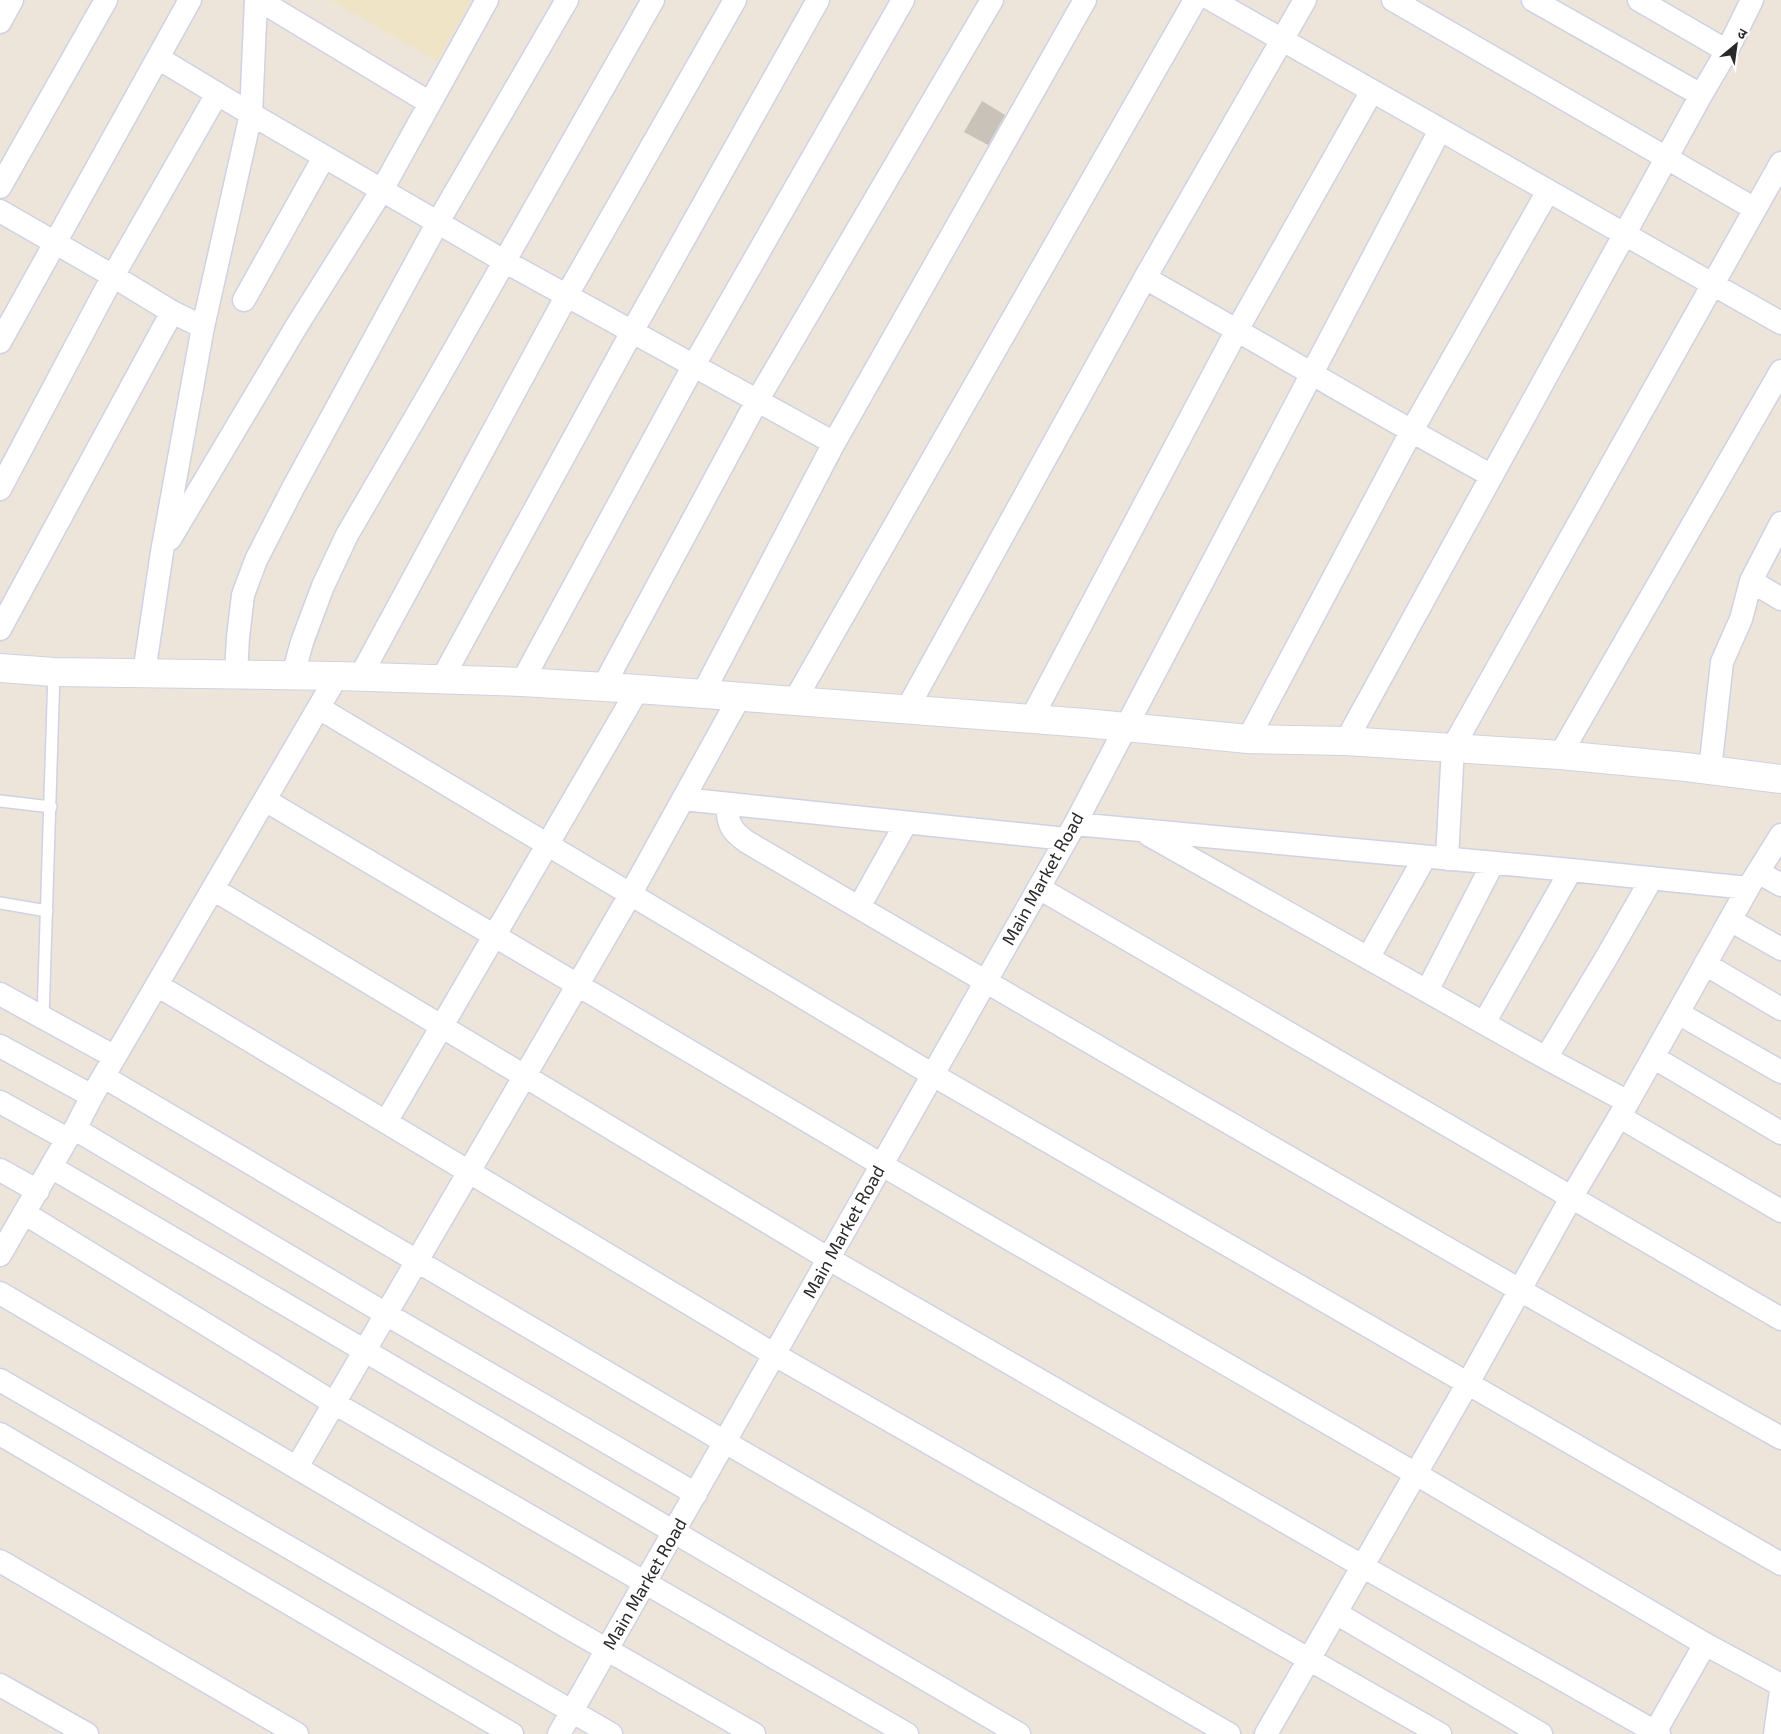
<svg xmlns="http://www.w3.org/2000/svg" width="1781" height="1734" viewBox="0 0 1781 1734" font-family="'Exo 2','Noto Sans Devanagari',sans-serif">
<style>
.education{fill:#f0e4c7}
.building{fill:#c8c2b9}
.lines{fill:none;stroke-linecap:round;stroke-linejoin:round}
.service-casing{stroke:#cfd2e4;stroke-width:14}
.minor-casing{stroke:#cfd2e4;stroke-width:25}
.tertiary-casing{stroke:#cfd2e4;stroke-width:30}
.service{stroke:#fff;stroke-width:11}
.minor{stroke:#fff;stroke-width:22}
.tertiary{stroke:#fff;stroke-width:28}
.labels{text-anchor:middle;stroke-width:4;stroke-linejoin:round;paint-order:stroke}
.street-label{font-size:18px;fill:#292929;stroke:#fff}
</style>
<rect width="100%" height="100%" fill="#ede5d9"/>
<path class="education" d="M 330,0 L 472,0 L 437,61 Z"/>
<path class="building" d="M 982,101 L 1005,115 L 988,145 L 964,132 Z"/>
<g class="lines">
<defs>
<path id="service" d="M 0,801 L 51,807
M 0,903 L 47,911
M 43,1018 L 54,672"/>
<path id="minor" d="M 259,0 L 430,103
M 1212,0 L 1781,323
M 1393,0 L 1755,209
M 1533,0 L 1701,95
M 1639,0 L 1727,51
M 0,22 L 12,0
M 158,58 L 251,114 L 504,261 L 834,443
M 0,187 L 106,0
M 0,211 L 113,276 L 172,312 L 203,327
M 1145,278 C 1261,343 1375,412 1492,476
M 244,300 L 324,157
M 0,342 L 190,0
M 0,489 L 113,276 L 217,94
M 170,539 L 296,327 L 382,190 L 487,0
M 1751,581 L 1781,599
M 0,629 L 172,312
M 144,673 L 162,552 L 203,327 L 251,114 L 256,0
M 236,673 L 238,637 L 243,595 L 256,560 L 293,488 L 438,222 L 567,0
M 293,675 L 302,642 L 323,586 L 347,535 L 436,382 L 653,0
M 360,677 L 567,295 L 735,0
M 442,679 L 633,330 L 818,0
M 522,682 L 694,365 L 903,0
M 603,687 L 757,401 L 992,0
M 702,695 L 834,443 L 1085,0
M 795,700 L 1195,0
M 319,708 L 933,1075 L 1781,1564
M 907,709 L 1145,278 L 1305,0
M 1031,719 L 1237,330 L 1372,91
M 1248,739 L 1411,432 L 1548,191
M 1346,741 L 1701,95 L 1727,51 L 1752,0
M 1560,755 L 1781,371
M 1710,770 L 1722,662 L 1741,619 L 1751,581 L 1781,523
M 683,799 L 1066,839
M 265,800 L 882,1165 L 1416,1474 L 1705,1644 L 1781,1685
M 727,804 C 728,824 730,830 747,842 C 1090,1043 1434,1243 1781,1438
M 1075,824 L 1571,870 L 1748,888
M 1149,835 L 1546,1058 L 1628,1102
M 1447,859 L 1453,747 L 1781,163
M 1758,872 L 1781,885
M 1039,888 L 1781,1319
M 213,889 L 829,1259 L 1376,1574 L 1659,1734
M 859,907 L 906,823
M 1730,920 L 1781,949
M 1368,958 L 1425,857
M 1705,964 L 1781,1009
M 157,985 L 775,1355 L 1440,1734
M 1427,991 L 1493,863
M 0,994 L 115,1057
M 1678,1013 L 1781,1072
M 1484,1023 L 1571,870
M 0,1046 L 92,1096
M 1653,1057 L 1781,1133
M 1546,1058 L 1605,960 L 1652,878
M 104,1077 L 725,1442 L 1229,1734
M 0,1102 L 67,1139
M 1620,1117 L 1781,1211
M 386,1122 L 638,689
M 75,1129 L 386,1314 L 696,1494
M 51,1167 L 1019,1734
M 0,1170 L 38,1191
M 24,1213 L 334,1403 L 907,1734
M 0,1255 L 67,1139 L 75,1129 L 92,1096 L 337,676
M 0,1293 L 564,1625 L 754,1734
M 0,1380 L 611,1734
M 0,1434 L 512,1734
M 297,1467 L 630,895 L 740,696
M 0,1561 L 297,1734
M 1336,1613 L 1541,1734
M 0,1685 L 87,1734
M 559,1734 L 1075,824 L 1440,130
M 1266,1734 L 1468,1383 L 1571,1198 L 1628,1102 L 1748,888 L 1781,835
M 1654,1734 L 1705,1644
M 1775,1734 L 1781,1691"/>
<path id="tertiary" d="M 0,668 L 54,672 L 337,676 L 522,682 L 638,689 L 1085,723 L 1248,739 L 1346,741 L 1560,755 L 1686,767 L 1781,779"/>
</defs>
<use href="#service" class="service-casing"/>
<use href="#minor" class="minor-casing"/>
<use href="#tertiary" class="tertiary-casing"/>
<use href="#service" class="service"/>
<use href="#minor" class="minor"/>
<use href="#tertiary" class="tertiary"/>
</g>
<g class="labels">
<g class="street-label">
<text transform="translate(1043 879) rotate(-61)" y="6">Main Market Road</text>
<text transform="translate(844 1232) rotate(-61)" y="6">Main Market Road</text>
<text transform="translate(645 1584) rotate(-60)" y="6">Main Market Road</text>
</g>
</g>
<g transform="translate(1736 45) rotate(29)" stroke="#ffffff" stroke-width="4" paint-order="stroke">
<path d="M0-4L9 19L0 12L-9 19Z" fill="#292929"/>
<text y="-8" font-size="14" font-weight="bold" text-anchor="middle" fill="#292929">उ</text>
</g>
</svg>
